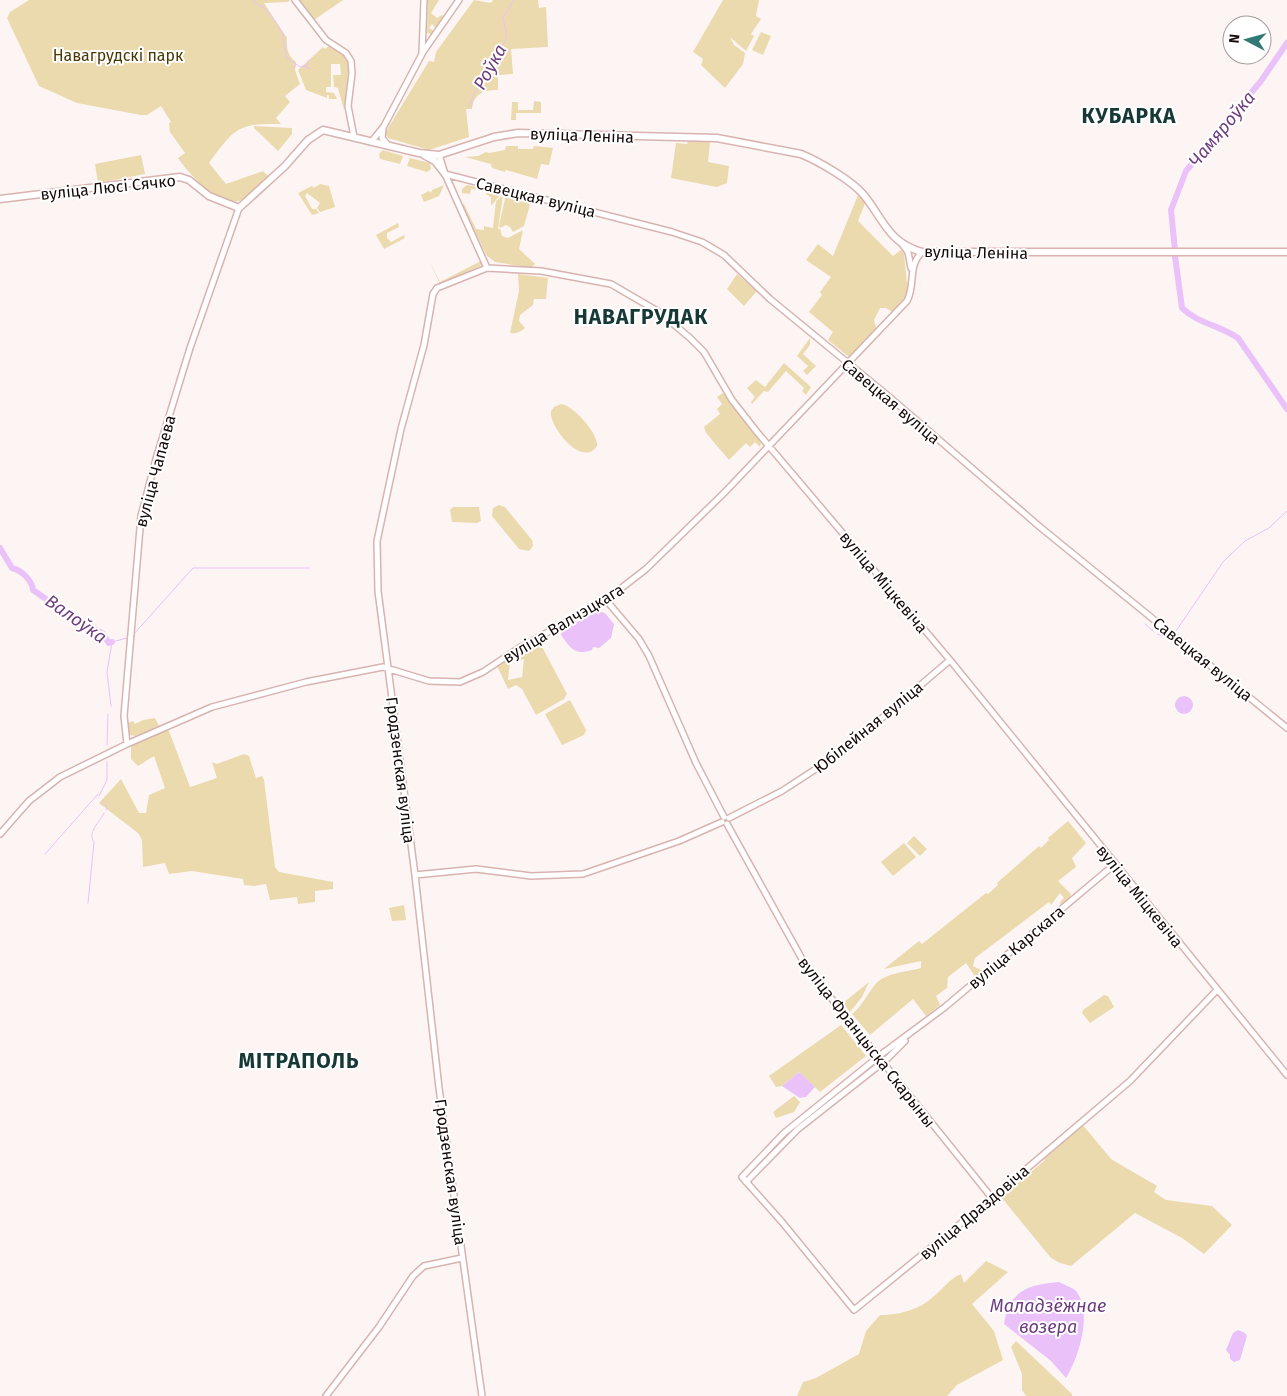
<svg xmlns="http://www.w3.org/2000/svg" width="1287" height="1396" viewBox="0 0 1287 1396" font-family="'Fira Sans',sans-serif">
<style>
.green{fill:#ebdaad;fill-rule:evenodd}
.water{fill:#eac2f9}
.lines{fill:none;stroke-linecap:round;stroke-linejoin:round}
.stream{stroke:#eac2f9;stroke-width:1}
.river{stroke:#eac2f9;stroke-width:6}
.minor-casing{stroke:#d8b3b0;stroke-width:8}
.major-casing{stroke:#d8b3b0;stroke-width:9}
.minor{stroke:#fff;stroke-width:5}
.major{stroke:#fff;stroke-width:6}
.labels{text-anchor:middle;stroke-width:4;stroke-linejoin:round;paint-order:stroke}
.park-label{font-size:16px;fill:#483803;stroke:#fff}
.street-label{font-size:16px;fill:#150908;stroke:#fff}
.water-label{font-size:18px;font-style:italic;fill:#6d3d7e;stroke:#fff}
.district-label{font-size:21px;font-weight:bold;letter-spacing:1px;fill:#163836;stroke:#fff}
</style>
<rect width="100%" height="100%" fill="#fdf5f4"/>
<path class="green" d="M 29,0 L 290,0 L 288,2 L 264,3 L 287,38 C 286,48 288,56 296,62 L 295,70 L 300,84 L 285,96 L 290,102 L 276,118 L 281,124 C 237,123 234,129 209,163 L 226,184 L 263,171 L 269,177 C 260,184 250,197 239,201 C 219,207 188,173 178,158 L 185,153 L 170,132 L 169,123 L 171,122 L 161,106 L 147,115 L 141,115 L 77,103 L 39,86 L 7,18 L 10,12 Z
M 299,0 L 343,0 L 314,20 Z
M 428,0 L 439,0 L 431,13 L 437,18 L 442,15 L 444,17 L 436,28 L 432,24 L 429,28 L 434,31 L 431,34 L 427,33 Z
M 474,0 L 491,3 L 493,0 L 538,0 L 539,8 L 546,7 L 548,47 L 511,49 L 513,74 L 498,75 L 498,90 C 484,90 474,93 472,109 L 466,109 L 469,137 L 429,150 L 388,138 L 385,133 L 429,61 L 434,62 L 436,52 Z
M 723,0 L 759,0 L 756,16 L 761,19 L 751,34 L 754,36 L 746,51 L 730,37 L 734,45 L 745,53 L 743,64 L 725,88 L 701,65 L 703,59 L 693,52 Z
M 761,32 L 771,36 L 763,55 L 752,50 Z
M 330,45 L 345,54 L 349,62 L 344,110 L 338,88 L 334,87 L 333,75 L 341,75 L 340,64 L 331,64 L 331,87 L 326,87 L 326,92 L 334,93 L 337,99 L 329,99 L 329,95 L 327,95 L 327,98 L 306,90 L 298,70 L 323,47 L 325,49 Z
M 534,101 L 541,102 L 541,113 L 516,113 L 516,120 L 511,120 L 512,102 L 518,102 L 518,110 L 533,110 Z
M 254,126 L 292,128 L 292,134 L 278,151 L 254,128 Z
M 688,141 L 710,142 L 708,162 L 729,166 L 727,183 L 717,187 L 671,178 L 676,143 L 687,144 Z
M 506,146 L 518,146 L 518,149 L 533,149 L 534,146 L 553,148 L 549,165 L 541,164 L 537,179 L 506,170 L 505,172 L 492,168 L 491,164 L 465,157 L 478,156 L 486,152 L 489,153 L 505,150 Z
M 383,150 L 403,156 L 400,164 L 380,159 L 379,154 Z
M 141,155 L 145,174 L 98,183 L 95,164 Z
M 410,158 L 430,163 L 431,169 L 427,172 L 407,166 Z
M 320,184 L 329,186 L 335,207 L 320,212 L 317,208 L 320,203 L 307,193 L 305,196 L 312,209 L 316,209 L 319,213 L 312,215 L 298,193 L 312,186 L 314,188 Z
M 444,185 L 439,196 L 424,202 L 421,195 L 429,191 L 431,193 L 432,190 Z
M 467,185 L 494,190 L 494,193 L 501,194 L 491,206 L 491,197 L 486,194 L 486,191 L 471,189 L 470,194 L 462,193 L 462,189 Z
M 506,194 L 531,201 L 524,226 L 513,232 L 510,227 L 506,225 L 500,228 L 499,226 Z
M 503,195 L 498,229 L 500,229 L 502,236 L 508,238 L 523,230 L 519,249 L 535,264 L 531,268 L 495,262 L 486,255 L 462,204 L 464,204 L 476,229 L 484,230 L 484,226 L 493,228 L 496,201 Z
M 858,195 L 866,201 L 858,221 L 893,256 L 901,250 L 904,254 L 908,292 L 894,313 L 886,308 L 880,308 L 874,320 L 877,331 L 854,356 L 849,357 L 828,340 L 833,332 L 809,312 L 822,295 L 820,292 L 831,277 L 806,260 L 818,244 L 833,256 Z
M 398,223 L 399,227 L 387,233 L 387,238 L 391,242 L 404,235 L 405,238 L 384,249 L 376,235 Z
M 429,260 L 440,282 L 481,261 L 482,263 L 480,266 L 440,284 Z
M 518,274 L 548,278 L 546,299 L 534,299 L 533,305 L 520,315 L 519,321 L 525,328 C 520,332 517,334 510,333 L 519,291 Z
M 737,274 L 757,291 L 744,306 L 727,289 Z
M 810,338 L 810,345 L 803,354 L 816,366 L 807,375 L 803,371 L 808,366 L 797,356 Z
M 784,363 L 811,387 L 806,395 L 802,391 L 804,388 L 786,371 L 768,392 L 764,391 L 752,404 L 751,402 L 755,397 L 747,388 L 756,380 L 765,387 Z
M 723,393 L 761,443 L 760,447 L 755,442 L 750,447 L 746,443 L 729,460 L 706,433 L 704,427 L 720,414 L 717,409 L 722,404 L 717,397 Z
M 561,404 C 573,405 599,434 597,446 C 582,469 548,425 551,411 L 554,407 Z
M 499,505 L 505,507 L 532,540 L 533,546 L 529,551 L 519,549 L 492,516 L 493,508 Z
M 453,507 L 479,507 L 481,521 L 477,523 L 452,522 L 450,510 Z
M 539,641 L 567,694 L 564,699 L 536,715 L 522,689 L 516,685 L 508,689 L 497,666 ZM 524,659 L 522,677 L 508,680 L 510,662 Z
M 570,700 L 586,730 L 584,735 L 562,745 L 545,714 Z
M 155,718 L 159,726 L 136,736 L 129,735 L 128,723 L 133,721 L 135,724 L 143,720 Z
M 164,730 L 169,731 L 190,787 L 217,778 L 212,762 L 217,764 L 244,754 L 249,756 L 256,778 L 262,776 L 264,780 L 275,867 L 279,872 L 333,882 L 333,889 L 315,891 L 315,902 L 298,904 L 297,897 L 270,900 L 266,884 L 254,886 L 244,885 L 243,879 L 192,871 L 169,874 L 165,863 L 143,867 L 142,840 L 138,833 L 99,803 L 121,779 L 139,813 L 146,813 L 149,795 L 165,788 L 154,756 L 138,766 L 131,759 L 131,747 L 136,742 Z
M 1068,821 L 1086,843 L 1072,858 L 1076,867 L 1058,881 L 1071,894 L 1069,900 L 1061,905 L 1060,902 L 1064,898 L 1060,893 L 1051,905 L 1049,902 L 975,958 L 973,966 L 983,971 L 976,978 L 966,963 L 948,977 L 947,988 L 936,996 L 940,1005 L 926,1016 L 913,999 L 870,1035 L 852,1014 C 862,1006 866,996 874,986 C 883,973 906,972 921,968 L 921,961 L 884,969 L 919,941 L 922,944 L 986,893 L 988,894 L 998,885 L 997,883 L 1039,846 L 1041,848 L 1049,840 L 1048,838 Z
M 914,836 L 927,849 L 920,856 L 907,843 Z
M 904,843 L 916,857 L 893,876 L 881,862 Z
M 404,905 L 406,920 L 392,921 L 389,908 Z
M 869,982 L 862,997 L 850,1012 L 843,1003 Z
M 1104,995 L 1108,996 L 1114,1007 L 1090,1023 L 1082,1013 L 1083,1010 Z
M 841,1025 L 866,1056 L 820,1092 L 799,1072 L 782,1086 L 776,1087 L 769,1076 Z
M 794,1096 L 800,1102 L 794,1112 L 776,1118 L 773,1112 Z
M 1082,1124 L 1111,1159 L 1157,1186 L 1154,1192 L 1166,1200 L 1212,1206 L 1232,1225 L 1204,1254 L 1182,1238 L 1135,1213 L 1071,1266 L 1060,1263 L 1051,1258 L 1001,1197 L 1045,1160 L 1043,1156 Z
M 986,1261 L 1008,1272 L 972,1304 L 994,1331 L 1003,1360 L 957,1385 L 947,1396 L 797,1396 L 803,1382 L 816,1378 L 859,1354 L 866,1331 L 880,1315 C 898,1315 920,1310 934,1296 C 943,1289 950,1278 961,1274 L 964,1283 Z
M 1016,1341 L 1072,1394 L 1072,1396 L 1026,1396 L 1022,1390 L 1022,1374 L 1011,1347 Z"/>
<path class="water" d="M 598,611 L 605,613 L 614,624 L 611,638 L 599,648 L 593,647 L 592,650 C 575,656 570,648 561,635 L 562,630 Z
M1175 705a9 9 0 1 1 18 0a9 9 0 1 1-18 0Z
M 799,1072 L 815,1087 L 806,1097 L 800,1098 L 782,1086 Z
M 1059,1282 C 1064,1285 1072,1287 1076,1291 C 1093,1312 1079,1357 1066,1378 L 1051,1361 L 1004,1324 C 1009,1290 1028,1285 1059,1282 Z
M 1238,1330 L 1245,1333 L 1247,1336 L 1240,1360 L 1234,1362 L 1230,1359 L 1230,1355 L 1226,1350 L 1233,1333 Z"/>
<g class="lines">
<path class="stream" d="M 253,0 L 255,3 L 266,9 L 275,21 L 283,34 L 286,57 L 296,64 L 294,68
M 296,64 L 300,67 L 307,65 L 309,60
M 305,66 L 310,69
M 469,106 L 475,91 L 484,79 L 490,61 L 495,58 L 507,38 L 503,17 L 514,0
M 1145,624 L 1153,631
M 1176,631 L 1223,562 L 1245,541 L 1269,528 L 1287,511
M 1157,634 L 1170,639
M 133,635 L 193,568 L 309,568
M 111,706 L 107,672 L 112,642 L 127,638
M 107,745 L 108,714
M 99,796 L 107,780 L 107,761
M 103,801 L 107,807 L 106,810
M 45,854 L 98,794
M 88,903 L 94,842 C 87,832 100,822 104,813"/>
<path class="river" d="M 1175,250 L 1171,210 L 1186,171 L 1261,81 L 1287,43
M 1175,256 L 1182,308 C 1199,324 1219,325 1238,338 L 1287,409
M 0,548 L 12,568 C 21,570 32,580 33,590 L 66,613 L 102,633 L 109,643 L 112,642"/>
<defs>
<path id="minor" d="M 295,0 L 326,40 L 346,53 L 351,61 L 352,73 L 348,106 L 354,137
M 423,52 L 459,0
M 383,128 L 382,138 L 388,145
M 372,141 L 384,126 L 422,54 L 424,0
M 439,155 L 445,174 L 487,268
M 445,174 L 672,232 L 702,242 L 724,255 L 770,299 L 887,395 L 1040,527 L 1287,728
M 902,244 L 908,252 L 911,268
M 606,600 L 639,639 L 649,656 L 696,763 L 724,817
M 127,744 L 124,716 L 141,516 L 156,459 L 190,348 L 239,208
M 729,818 L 782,791 L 842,752 L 950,660
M 727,824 L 807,968 L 992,1198
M 0,834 L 29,801 L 60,777 L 127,744 L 212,707 L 306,682 L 383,667 L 429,681 L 460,682 L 483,672 L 519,648 L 606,600 L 646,569 L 725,492 L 907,301 C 916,284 907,267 922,252
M 1115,864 L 945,1007 L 883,1053 L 784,1133 L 742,1177 L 782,1222 L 854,1310 L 992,1198 L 1130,1081 L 1217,990
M 415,875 L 476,869 L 531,876 L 583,874 L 679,841 L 722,822
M 746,1182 L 798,1129 L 887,1059 L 905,1041
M 326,1396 L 379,1327 L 413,1276 L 424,1266 L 462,1258
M 482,1396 L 439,1088 L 415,875 L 378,591 L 377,541 L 401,429 L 424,345 L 433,294 L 437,288 L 487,268 L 541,271 L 611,284 L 659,312 L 690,338 L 704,352 L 732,400 L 757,432 L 950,660 L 1287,1075"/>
<path id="major" d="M 424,155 L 435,161 L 445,174
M 0,199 L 180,177 L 189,180 L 209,196 L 239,208 L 285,166 L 308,140 L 323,130 L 419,153 L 439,155 L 494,137 L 518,133 L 717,138 L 801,154 C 818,161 851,180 863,194 C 883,218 888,243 922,252 L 1287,252"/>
</defs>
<use href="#minor" class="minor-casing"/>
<use href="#major" class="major-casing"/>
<use href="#minor" class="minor"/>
<use href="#major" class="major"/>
</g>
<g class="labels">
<g class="park-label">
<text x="118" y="61">Навагрудскі парк</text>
</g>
<g class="street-label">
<text transform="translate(582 135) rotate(2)" y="6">вуліца Леніна</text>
<text transform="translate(108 187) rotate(-6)" y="6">вуліца Люсі Сячко</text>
<text transform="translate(536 197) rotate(14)" y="6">Савецкая вуліца</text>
<text transform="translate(976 252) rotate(1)" y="6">вуліца Леніна</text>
<text transform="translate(891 401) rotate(40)" y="6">Савецкая вуліца</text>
<text transform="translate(155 471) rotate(-75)" y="6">вуліца Чапаева</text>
<text transform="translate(884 582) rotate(50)" y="6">вуліца Міцкевіча</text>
<text transform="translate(563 623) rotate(-31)" y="6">вуліца Валчэцкага</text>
<text transform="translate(1203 659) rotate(39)" y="6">Савецкая вуліца</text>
<text transform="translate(868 727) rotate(-39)" y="6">Юбілейная вуліца</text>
<text transform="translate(401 770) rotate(83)" y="6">Гродзенская вуліца</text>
<text transform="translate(1140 896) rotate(51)" y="6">вуліца Міцкевіча</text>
<text transform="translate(1016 947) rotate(-40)" y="6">вуліца Карскага</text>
<text transform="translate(867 1042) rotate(52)" y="6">вуліца Францыска Скарыны</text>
<text transform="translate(451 1172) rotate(82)" y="6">Гродзенская вуліца</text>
<text transform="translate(974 1212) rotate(-40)" y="6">вуліца Драздовіча</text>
</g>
<g class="water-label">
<text transform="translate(490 67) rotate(-61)" y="6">Роўка</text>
<text transform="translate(1222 129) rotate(-50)" y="6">Чамяроўка</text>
<text transform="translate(76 619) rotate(35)" y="6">Валоўка</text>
<text x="1048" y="1312">Маладзёжнае<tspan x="1048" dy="21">возера</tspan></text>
</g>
<g class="district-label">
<text x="1129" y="123">КУБАРКА</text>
<text x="641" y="324">НАВАГРУДАК</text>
<text x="299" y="1068">МІТРАПОЛЬ</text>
</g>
</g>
<g transform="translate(1247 40) rotate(276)"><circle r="24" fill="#ffffff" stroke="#a19d9c"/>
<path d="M0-4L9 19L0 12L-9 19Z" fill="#307975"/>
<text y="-8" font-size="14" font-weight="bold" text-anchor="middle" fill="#150908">N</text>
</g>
</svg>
